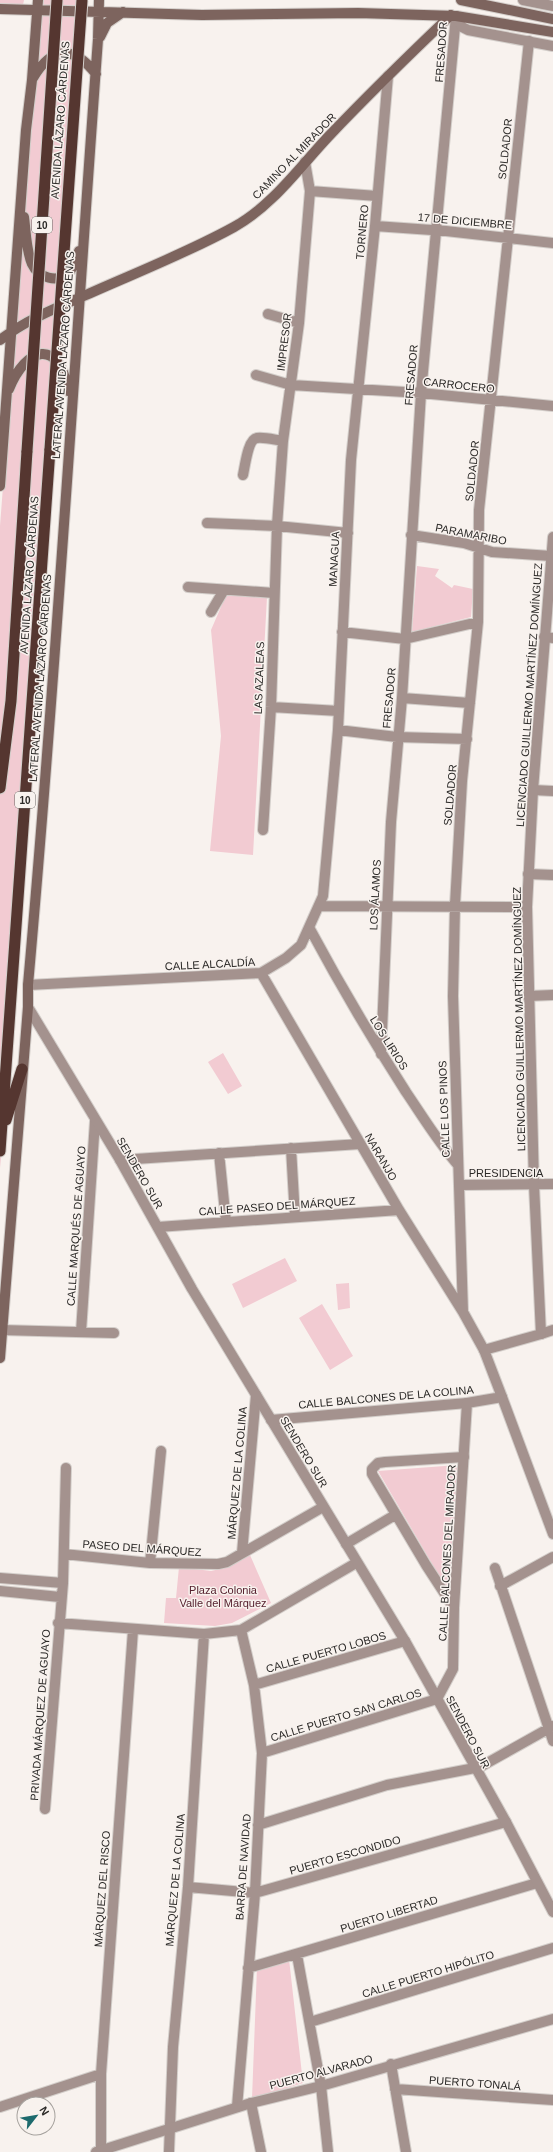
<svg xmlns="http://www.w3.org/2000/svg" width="553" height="2152" viewBox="0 0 553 2152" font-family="Helvetica,sans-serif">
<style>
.green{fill:#f2cbd2}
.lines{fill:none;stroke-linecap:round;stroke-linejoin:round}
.minor-casing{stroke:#d3ceca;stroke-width:12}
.tertiary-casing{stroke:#d3ceca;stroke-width:12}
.secondary-casing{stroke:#d3ceca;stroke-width:12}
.trunk-casing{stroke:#d3ceca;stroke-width:13}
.minor{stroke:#a4928e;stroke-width:10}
.tertiary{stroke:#a4928e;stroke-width:10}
.secondary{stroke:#7d645e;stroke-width:10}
.trunk{stroke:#553630;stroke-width:11}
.trunk-bridge-casing{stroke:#d3ceca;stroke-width:13;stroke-linecap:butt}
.trunk-bridge{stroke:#553630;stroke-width:11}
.labels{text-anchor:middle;stroke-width:3;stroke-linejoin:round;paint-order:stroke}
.shield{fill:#f8f2ee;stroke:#686563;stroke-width:1}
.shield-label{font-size:10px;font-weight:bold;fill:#2b2927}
.street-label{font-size:11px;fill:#2b2927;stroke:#f8f2ee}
.park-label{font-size:11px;fill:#56212f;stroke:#f8f2ee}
</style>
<rect width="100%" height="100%" fill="#f8f2ee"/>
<path class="green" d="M 0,0 L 24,0 L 23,5 L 0,3 Z
M 40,0 L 87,0 L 12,1043 L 0,1168 L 0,526 Z
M 417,566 L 439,569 L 435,576 L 452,588 L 454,585 L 473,589 L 471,617 L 412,632 Z
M 227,593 L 267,597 L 253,855 L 210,851 L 221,736 L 211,630 Z
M 223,1053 L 242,1086 L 228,1094 L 208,1062 Z
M 285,1258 L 297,1281 L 243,1308 L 232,1284 Z
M 349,1283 L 350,1308 L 338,1310 L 336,1284 Z
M 322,1304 L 353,1356 L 330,1370 L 299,1318 Z
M 458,1465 L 449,1593 L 378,1471 Z
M 250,1555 L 271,1603 L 232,1623 L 215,1626 L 164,1623 L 166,1598 L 176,1598 L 179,1567 L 211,1571 L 224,1568 Z
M 289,1959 L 303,2083 L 252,2099 L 257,1967 Z"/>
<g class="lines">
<defs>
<path id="minor" d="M 310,191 L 377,196
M 375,226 L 446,231 L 553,243
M 268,314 L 299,323
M 256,375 L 291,385 L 421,393 L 553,406
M 243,475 C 245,466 248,439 257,438 C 265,437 275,440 283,441
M 207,523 L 277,526 L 348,533
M 411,535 L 464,543 L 492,552 L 551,556
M 188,587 L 274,593
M 211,612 L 224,590
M 342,632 L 405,639 L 478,622
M 544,637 L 553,638
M 402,698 L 470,703
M 271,707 L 339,711
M 338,730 L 397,737 L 467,739
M 533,790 L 553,791
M 263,830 L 271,707 L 277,526 L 283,441 L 299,323 L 310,191 L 305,162
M 528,874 L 553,875
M 319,906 L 527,907
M 310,929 C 340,985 372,1039 406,1092 C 423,1117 438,1142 458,1165
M 261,973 L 399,1210 L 463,1312 L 484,1350
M 28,985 L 261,973 L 286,958 L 301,945 L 323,896 L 338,730 L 351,460 L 375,226 L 388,76
M 528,996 L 553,995
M 381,1054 L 391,822 L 402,698 L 421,393 L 456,16
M 291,1148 L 295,1217
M 219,1153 L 226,1222
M 120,1160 L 360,1144
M 460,1185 L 553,1184
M 158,1227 L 399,1210
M 463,1312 L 453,996 L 455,905 L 462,781 L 478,622 L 479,510 L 529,41
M 1,1330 L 114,1333
M 81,1332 L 95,1121
M 541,1334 L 553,1330
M 502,1397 L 553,1534
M 271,1420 L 467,1403
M 346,1544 L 395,1515
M 242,1553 L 256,1395
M 64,1554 L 150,1563 L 218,1564 L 227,1562 L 323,1507
M 150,1563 L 161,1451
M 495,1568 L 553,1741
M 0,1578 L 63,1583
M 500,1586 L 553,1557
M 0,1591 L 60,1597
M 454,1608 L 426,1565 L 372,1474 L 372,1469 L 378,1463 L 385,1462 L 464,1457
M 58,1623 L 204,1634 L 241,1630 L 356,1563
M 254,1685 L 405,1641
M 262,1753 L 437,1699
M 45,1809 L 63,1583 L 66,1468
M 258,1825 L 387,1785 L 480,1767 L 553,1726
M 188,1887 L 255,1893 L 506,1822
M 297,1955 L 321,2086 L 328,2152
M 248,1968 L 537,1883
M 310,2022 L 553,1948
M 391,2064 L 406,2152
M 395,2089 L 553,2100
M 251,2103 L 261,2152
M 0,2107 L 101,2074
M 237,2107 L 255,1893 L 262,1753 L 254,1685 L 241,1630
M 101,2151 L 101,2074 L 133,1630
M 169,2152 L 173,2047 L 188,1887 L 204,1634"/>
<path id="tertiary" d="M 523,0 L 553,6
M 456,16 L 462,27 L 468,30 L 553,46
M 28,1007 L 120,1160 L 192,1289 L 405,1641 L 506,1822 L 553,1912
M 437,1699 L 453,1669 L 454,1608 L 467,1403 L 502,1397 L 484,1350 L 541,1334 L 534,1185 L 527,907 L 533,790 L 553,537
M 96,2152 L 251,2103 L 321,2086 L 553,2019"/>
<path id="secondary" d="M 461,0 L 553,19
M 0,9 L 202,15 L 358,13 L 456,16 L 553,32
M 100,37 L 107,23 L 123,12
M 33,78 C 52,46 73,45 96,74
M 24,217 C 26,232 26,250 32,264 C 38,277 57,284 68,273 C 74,268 77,258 79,251
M 0,340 C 26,320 56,308 86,295 C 135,273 187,253 234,227 C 272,206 299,168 328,137 C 368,95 409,55 451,15
M 9,389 C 26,347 59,337 68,391
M 0,486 L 26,130 L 32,80 L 38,0
M 0,1358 L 28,1007 L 28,985 C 56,670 75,354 98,39 L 99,0"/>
<path id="trunk" d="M 0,788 L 11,701 L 27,451
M 6,1120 L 22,1069
M 0,1151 L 50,449"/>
</defs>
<use href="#minor" class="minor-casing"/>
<use href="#tertiary" class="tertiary-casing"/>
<use href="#secondary" class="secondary-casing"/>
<use href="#trunk" class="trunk-casing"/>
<use href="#minor" class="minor"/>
<use href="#tertiary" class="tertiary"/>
<use href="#secondary" class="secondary"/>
<use href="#trunk" class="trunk"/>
<defs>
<path id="trunk-bridge" d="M 50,449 L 82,0
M 27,451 L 57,0"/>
</defs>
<use href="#trunk-bridge" class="trunk-bridge-casing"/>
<use href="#trunk-bridge" class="trunk-bridge"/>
</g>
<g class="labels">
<g class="shield">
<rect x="32" y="217" width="20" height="16" rx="3"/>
<rect x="15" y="792" width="20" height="16" rx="3"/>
</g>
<g class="shield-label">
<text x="42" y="229">10</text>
<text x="25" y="804">10</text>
</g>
<g class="street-label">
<text transform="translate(441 52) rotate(-86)" y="4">FRESADOR</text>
<text transform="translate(60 120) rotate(-86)" y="4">AVENIDA LÁZARO CÁRDENAS</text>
<text transform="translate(505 149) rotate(-84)" y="4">SOLDADOR</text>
<text transform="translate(294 156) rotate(-46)" y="4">CAMINO AL MIRADOR</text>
<text transform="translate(465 221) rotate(5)" y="4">17 DE DICIEMBRE</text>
<text transform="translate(362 232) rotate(-85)" y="4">TORNERO</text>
<text transform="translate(284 342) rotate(-83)" y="4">IMPRESOR</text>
<text transform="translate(63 355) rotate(-86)" y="4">LATERAL AVENIDA LÁZARO CÁRDENAS</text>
<text transform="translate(411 375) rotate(-85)" y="4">FRESADOR</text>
<text transform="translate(459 385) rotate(6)" y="4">CARROCERO</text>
<text transform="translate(472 471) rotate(-84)" y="4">SOLDADOR</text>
<text transform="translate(471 534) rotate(11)" y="4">PARAMARIBO</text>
<text transform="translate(334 559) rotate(-87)" y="4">MANAGUA</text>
<text transform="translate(29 575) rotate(-86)" y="4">AVENIDA LÁZARO CÁRDENAS</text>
<text transform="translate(40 678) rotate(-86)" y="4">LATERAL AVENIDA LÁZARO CÁRDENAS</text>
<text transform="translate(259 678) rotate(-88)" y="4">LAS AZALEAS</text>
<text transform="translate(529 695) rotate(-86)" y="4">LICENCIADO GUILLERMO MARTÍNEZ DOMÍNGUEZ</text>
<text transform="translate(389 698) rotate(-85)" y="4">FRESADOR</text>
<text transform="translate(450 795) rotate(-85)" y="4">SOLDADOR</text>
<text transform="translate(375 895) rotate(-87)" y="4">LOS ÁLAMOS</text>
<text transform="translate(210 964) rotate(-3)" y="4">CALLE ALCALDÍA</text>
<text transform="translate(519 1019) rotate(-91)" y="4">LICENCIADO GUILLERMO MARTÍNEZ DOMÍNGUEZ</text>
<text transform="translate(389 1043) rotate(58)" y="4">LOS LIRIOS</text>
<text transform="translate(444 1109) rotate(-92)" y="4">CALLE LOS PINOS</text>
<text transform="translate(381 1157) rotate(60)" y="4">NARANJO</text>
<text transform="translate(140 1173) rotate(60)" y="4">SENDERO SUR</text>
<text x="506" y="1177">PRESIDENCIA</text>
<text transform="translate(277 1206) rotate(-4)" y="4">CALLE PASEO DEL MÁRQUEZ</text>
<text transform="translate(76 1226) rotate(-86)" y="4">CALLE MARQUÉS DE AGUAYO</text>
<text transform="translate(386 1397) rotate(-5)" y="4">CALLE BALCONES DE LA COLINA</text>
<text transform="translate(304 1452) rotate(59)" y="4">SENDERO SUR</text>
<text transform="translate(237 1473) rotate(-85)" y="4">MÁRQUEZ DE LA COLINA</text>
<text transform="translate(142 1548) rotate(4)" y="4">PASEO DEL MÁRQUEZ</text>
<text transform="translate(447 1553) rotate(-87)" y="4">CALLE BALCONES DEL MIRADOR</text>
<text transform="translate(326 1652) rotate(-16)" y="4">CALLE PUERTO LOBOS</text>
<text transform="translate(40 1715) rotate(-86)" y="4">PRIVADA MÁRQUEZ DE AGUAYO</text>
<text transform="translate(346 1715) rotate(-17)" y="4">CALLE PUERTO SAN CARLOS</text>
<text transform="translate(468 1732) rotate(62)" y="4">SENDERO SUR</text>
<text transform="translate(345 1855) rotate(-16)" y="4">PUERTO ESCONDIDO</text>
<text transform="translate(243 1867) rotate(-86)" y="4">BARRA DE NAVIDAD</text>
<text transform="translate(175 1880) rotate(-85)" y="4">MÁRQUEZ DE LA COLINA</text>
<text transform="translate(102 1889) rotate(-86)" y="4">MÁRQUEZ DEL RISCO</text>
<text transform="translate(389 1914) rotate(-17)" y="4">PUERTO LIBERTAD</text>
<text transform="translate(428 1974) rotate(-17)" y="4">CALLE PUERTO HIPÓLITO</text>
<text transform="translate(321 2072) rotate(-15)" y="4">PUERTO ALVARADO</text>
<text transform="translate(475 2083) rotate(4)" y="4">PUERTO TONALÁ</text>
</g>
<g class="park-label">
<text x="223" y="1594">Plaza Colonia<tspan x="223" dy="13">Valle del Márquez</tspan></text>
</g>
</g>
<g transform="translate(36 2116) rotate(59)"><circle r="19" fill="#f8f2ee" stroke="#a6a29e"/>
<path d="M0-3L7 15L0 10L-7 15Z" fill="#1d6a6d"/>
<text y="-6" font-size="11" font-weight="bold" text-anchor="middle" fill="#2b2927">N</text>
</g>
</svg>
